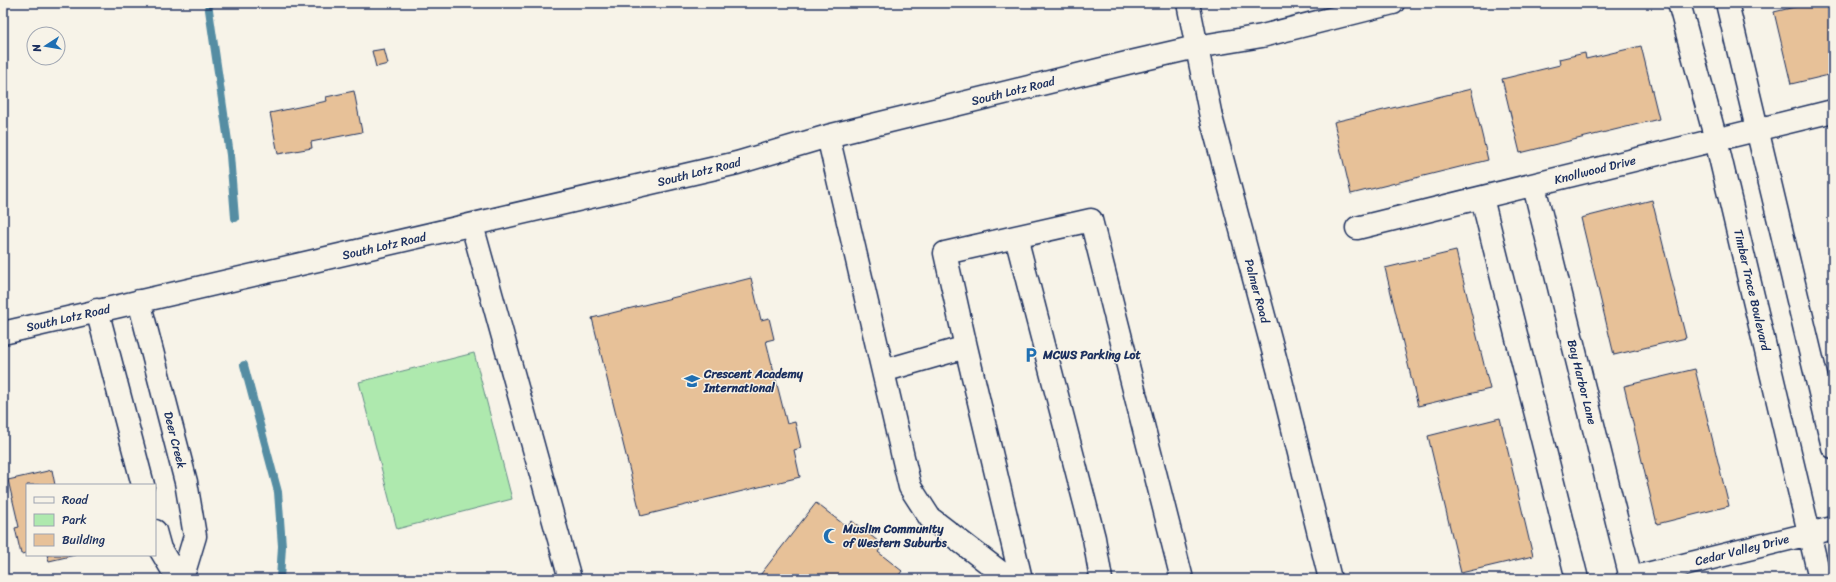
<svg xmlns="http://www.w3.org/2000/svg" width="1836" height="582" viewBox="0 0 1836 582" font-family="Sriracha,sans-serif">
<style>
.green{fill:#aee9ae;stroke:#648c86}
.lines{fill:none;stroke-linecap:round;stroke-linejoin:round}
.stream{stroke:#558da3;stroke-width:8}
.building{fill:#e7c198;stroke:#1b2f5e}
.minor-casing{stroke:#1b2f5e;stroke-width:25}
.minor{stroke:#f7f3e8;stroke-width:22}
.labels{text-anchor:middle;stroke-width:3;stroke-linejoin:round;paint-order:stroke}
.street-label{font-size:12px;fill:#1b2f5e;stroke:#f7f3e8}
.poi-label{font-size:12px;font-weight:bold;fill:#1b2f5e;stroke:#f7f3e8;text-anchor:start}
</style>
<rect width="100%" height="100%" fill="#f7f3e8"/>
<filter id="ink" filterUnits="userSpaceOnUse"><feTurbulence type="fractalNoise" baseFrequency=".025" numOctaves="2"/><feDisplacementMap in="SourceGraphic" scale="8" xChannelSelector="R" yChannelSelector="G"/><feConvolveMatrix kernelMatrix="1 2 1 2 8 2 1 2 1" color-interpolation-filters="sRGB"/></filter>
<g filter="url(#ink)">
<path class="green" d="M 474,353 L 512,499 L 397,529 L 359,382 Z"/>
<g class="lines">
<path class="stream" d="M 208,3 L 230,155 L 235,218
M 244,365 L 278,492 L 282,546 L 280,579"/>
</g>
<path class="building" d="M 1811,3 L 1833,3 L 1833,74 L 1791,84 L 1774,12 Z
M 1641,46 L 1659,119 L 1520,153 L 1502,79 L 1560,65 L 1559,59 L 1585,53 L 1586,59 Z
M 384,49 L 388,64 L 376,67 L 372,51 Z
M 1471,89 L 1488,160 L 1351,194 L 1334,122 Z
M 354,91 L 362,132 L 311,142 L 312,148 L 278,154 L 270,113 L 327,101 L 326,97 Z
M 1652,200 L 1686,338 L 1614,355 L 1581,218 Z
M 1456,251 L 1490,389 L 1418,406 L 1385,268 Z
M 751,278 L 761,320 L 769,318 L 774,339 L 766,341 L 787,424 L 795,422 L 801,448 L 794,450 L 800,477 L 641,516 L 592,318 Z
M 1695,369 L 1729,506 L 1657,524 L 1624,386 Z
M 1500,418 L 1533,556 L 1461,573 L 1428,436 Z
M 52,470 L 55,485 L 27,485 L 27,553 L 21,554 L 15,528 L 19,527 L 8,480 Z
M 816,503 L 847,527 L 852,521 L 883,545 L 878,552 L 902,571 L 896,579 L 757,579 Z
M 47,555 L 75,555 L 49,561 Z"/>
<g class="lines">
<defs>
<path id="minor" d="M 1188,3 L 1211,117 L 1281,380 L 1330,579
M 1679,3 L 1716,140 L 1820,579
M 1727,3 L 1833,447
M 828,136 L 910,487 L 930,518 L 1009,579
M 1534,186 L 1631,578
M 1482,198 L 1577,579
M 472,225 L 570,579
M 1357,228 L 1833,111
M 1016,237 L 1094,538 L 1101,579
M 139,301 L 186,482 L 195,536 L 182,579
M 97,310 L 143,485
M 3,333 L 737,163 L 828,136 L 1131,62 L 1196,47 L 1262,36 L 1393,3
M 883,371 L 966,347
M 155,531 L 160,549 L 178,579
M 1021,579 L 966,347 L 945,253 L 1091,220 L 1182,579
M 1627,579 L 1833,528"/>
</defs>
<use href="#minor" class="minor-casing"/>
<use href="#minor" class="minor"/>
</g>
</g>
<defs>
<symbol id="parking-bare" viewBox="-9 -9 18 18"><path d="M-3.5-5.5H1a3.5 3.5 0 0 1 0 7H-1V5.5H-3.5ZM-1-3.4V-.6H.8a1.4 1.4 0 0 0 0-2.8Z" fill="#1f6fb2" stroke="#f7f3e8" stroke-width="2.5" paint-order="stroke"/></symbol>
<symbol id="school-bare" viewBox="-9 -9 18 18"><path d="M0-5L7-2L0 1L-7-2ZM-4 1L0 2.5L4 1V4Q0 6-4 4Z" fill="#1f6fb2" stroke="#f7f3e8" stroke-width="2.5" paint-order="stroke"/></symbol>
<symbol id="mosque-bare" viewBox="-9 -9 18 18"><path d="M3.5-4.9A6 6 0 1 0 3.5 4.9A5 5 0 1 1 3.5-4.9Z" fill="#1f6fb2" stroke="#f7f3e8" stroke-width="2.5" paint-order="stroke"/></symbol>
</defs>
<g fill-rule="evenodd">
<use href="#parking-bare" x="1020" y="344" width="22" height="22"/>
<use href="#school-bare" x="681" y="370" width="22" height="22"/>
<use href="#mosque-bare" x="820" y="525" width="22" height="22"/>
</g>
<g class="labels">
<g class="street-label">
<text transform="translate(1013 91) rotate(-14)" y="4">South Lotz Road</text>
<text transform="translate(1595 170) rotate(-14)" y="4">Knollwood Drive</text>
<text transform="translate(699 172) rotate(-14)" y="4">South Lotz Road</text>
<text transform="translate(384 246) rotate(-13)" y="4">South Lotz Road</text>
<text transform="translate(1752 290) rotate(77)" y="4">Timber Trace Boulevard</text>
<text transform="translate(1257 291) rotate(75)" y="4">Palmer Road</text>
<text transform="translate(68 318) rotate(-13)" y="4">South Lotz Road</text>
<text transform="translate(1582 382) rotate(76)" y="4">Bay Harbor Lane</text>
<text transform="translate(175 440) rotate(76)" y="4">Deer Creek</text>
<text transform="translate(1742 550) rotate(-14)" y="4">Cedar Valley Drive</text>
</g>
<g class="poi-label">
<text x="1043" y="359">MCWS Parking Lot</text>
<text x="704" y="378">Crescent Academy<tspan x="704" dy="14">International</tspan></text>
<text x="843" y="533">Muslim Community<tspan x="843" dy="14">of Western Suburbs</tspan></text>
</g>
</g>
<rect width="1836" height="582" fill="none" stroke="#f7f3e8" stroke-width="16"/>
<rect x="8" y="8" width="1820" height="566" fill="none" stroke="#1b2f5e" stroke-width="1.5" filter="url(#ink)"/>
<rect x="26" y="484" width="130" height="72" fill="#f7f3e8" stroke="#9fa5b1"/>
<rect x="34" y="497" width="20" height="6" fill="#f7f3e8" stroke="#9fa5b1"/>
<text x="62" y="504" font-size="12" fill="#1b2f5e">Road</text>
<rect x="34" y="514" width="20" height="12" fill="#aee9ae" stroke="#9fa5b1"/>
<text x="62" y="524" font-size="12" fill="#1b2f5e">Park</text>
<rect x="34" y="534" width="20" height="12" fill="#e7c198" stroke="#9fa5b1"/>
<text x="62" y="544" font-size="12" fill="#1b2f5e">Building</text>
<g transform="translate(46 46) rotate(258)"><circle r="19" fill="#f7f3e8" stroke="#9fa5b1"/>
<path d="M0-3L7 15L0 10L-7 15Z" fill="#1f6fb2"/>
<text y="-6" font-size="11" font-weight="bold" text-anchor="middle" fill="#1b2f5e">N</text>
</g>
</svg>
